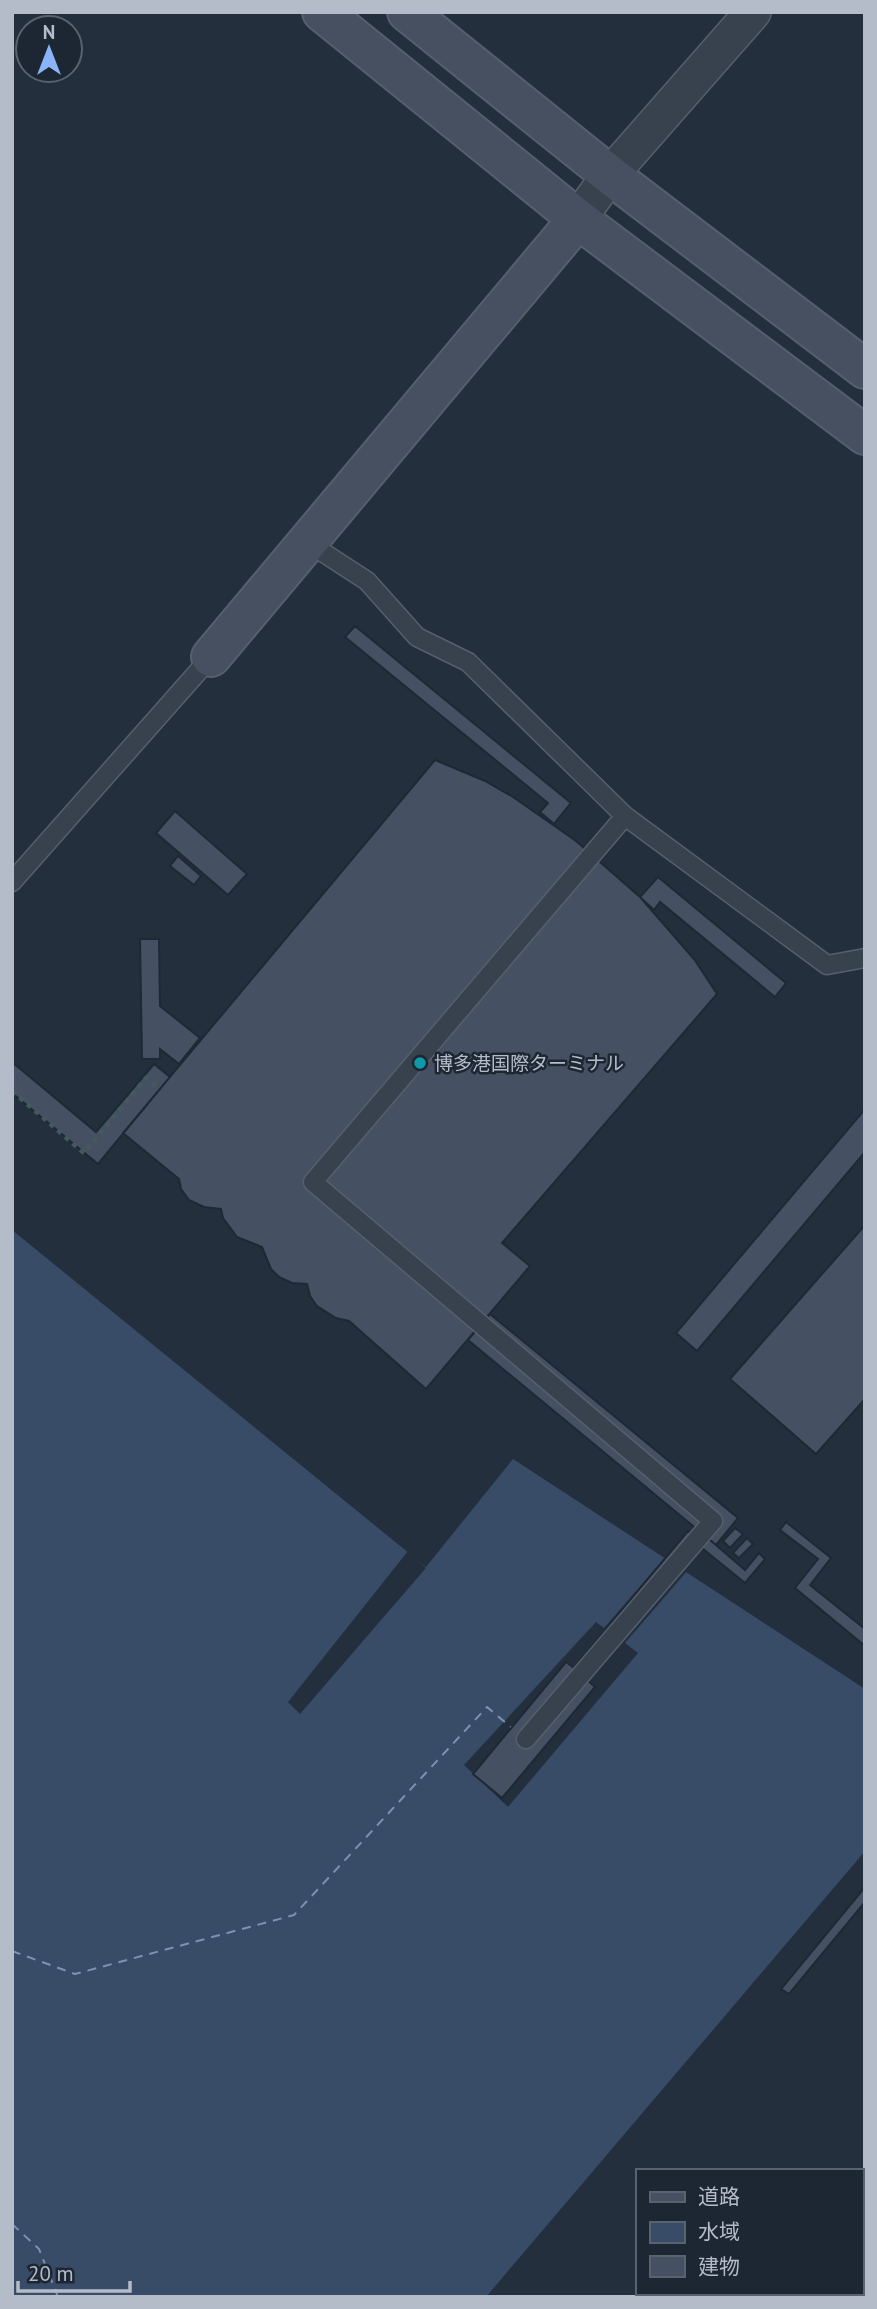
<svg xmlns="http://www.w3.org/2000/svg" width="877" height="2309" viewBox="0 0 877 2309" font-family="'PT Sans','Noto Sans JP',sans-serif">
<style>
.water{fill:#394c67}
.pier{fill:#242f3e}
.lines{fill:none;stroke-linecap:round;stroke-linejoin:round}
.ferry{stroke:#7c92b1;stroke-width:2;stroke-dasharray:9 7;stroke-linecap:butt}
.building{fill:#455162;stroke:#1f2835;stroke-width:2}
.lane-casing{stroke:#565f6c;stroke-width:21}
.street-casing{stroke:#565f6c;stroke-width:38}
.secondary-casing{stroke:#565f6c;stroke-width:42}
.path{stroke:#44595c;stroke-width:4.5;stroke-dasharray:5 5;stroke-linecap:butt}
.lane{stroke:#38414e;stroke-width:18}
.street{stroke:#38414e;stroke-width:35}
.secondary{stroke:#465061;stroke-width:38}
.culture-dot{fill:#0f9aa8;stroke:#1d2633;stroke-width:2.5}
.labels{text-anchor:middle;stroke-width:5;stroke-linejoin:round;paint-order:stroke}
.poi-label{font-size:19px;fill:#b4bcc9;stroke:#1d2633;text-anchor:start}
</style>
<rect width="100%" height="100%" fill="#242f3e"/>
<path class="water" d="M 12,1230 L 426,1567 L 513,1459 L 865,1689 L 865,1851 L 486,2297 L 12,2297 Z"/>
<path class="pier" d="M 408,1551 L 426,1568 L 300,1714 L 288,1702 Z
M 667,1555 L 688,1570 L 625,1643 L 638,1653 L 508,1807 L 464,1765 L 596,1622 L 604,1628 Z"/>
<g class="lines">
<path class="ferry" d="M 12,1951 L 75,1974 L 294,1915 L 487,1707 L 513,1729
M 12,2224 L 39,2249 L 58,2297
M 12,2295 L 13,2297"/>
</g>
<path class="building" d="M 355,626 L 571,803 L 554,824 L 540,812 L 548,803 L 345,637 Z
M 435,760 L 485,781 L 513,797 L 576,841 L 640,897 L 694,959 L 717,994 L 502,1243 L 530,1266 L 426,1389 L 349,1321 L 336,1318 L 317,1306 L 310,1296 L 307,1284 L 292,1283 L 279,1277 L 271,1269 L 262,1247 L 237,1237 L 223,1218 L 221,1209 L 204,1207 L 189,1200 L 181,1189 L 179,1179 L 123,1133 Z
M 175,811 L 247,874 L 228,895 L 156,833 Z
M 178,856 L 201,876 L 194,885 L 170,866 Z
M 658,877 L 786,983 L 775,997 L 660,902 L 654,910 L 640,897 Z
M 140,939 L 159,939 L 160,1006 L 200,1038 L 179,1064 L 160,1049 L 160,1059 L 142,1059 Z
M 12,1062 L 96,1132 L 154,1064 L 170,1077 L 98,1164 L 12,1093 Z
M 865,1109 L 865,1152 L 697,1351 L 676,1333 Z
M 865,1225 L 865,1399 L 816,1454 L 730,1379 Z
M 490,1314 L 738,1518 L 716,1545 L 468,1340 Z
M 786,1522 L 831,1558 L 810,1585 L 865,1629 L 865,1646 L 795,1588 L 818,1559 L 780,1530 Z
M 735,1528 L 743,1534 L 730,1548 L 723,1541 Z
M 688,1531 L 700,1541 L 586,1679 L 595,1687 L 502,1798 L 473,1774 L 566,1662 L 574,1668 Z
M 747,1538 L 753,1544 L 739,1558 L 733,1553 Z
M 709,1539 L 745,1570 L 759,1553 L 765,1559 L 745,1583 L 702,1548 Z
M 865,1887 L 865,1902 L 789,1994 L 781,1989 Z"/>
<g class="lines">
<defs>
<path id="lane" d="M 307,542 L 367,581 L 417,637 L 468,662 L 625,816 L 827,965 L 865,958
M 12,882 L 211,657
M 526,1739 L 713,1521 L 313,1182 L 625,816"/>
<path id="street" d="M 578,219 L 610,175 L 753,12"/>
<path id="secondary" d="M 322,12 L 578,219 L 865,435
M 407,12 L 610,175 L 865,369
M 211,657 L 578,219"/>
</defs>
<use href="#lane" class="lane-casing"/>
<use href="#street" class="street-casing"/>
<use href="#secondary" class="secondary-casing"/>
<path class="path" d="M 12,1091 L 84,1153 L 146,1078 L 160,1089"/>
<use href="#lane" class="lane"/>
<use href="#street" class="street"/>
<use href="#secondary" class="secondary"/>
</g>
<circle class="culture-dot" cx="420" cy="1063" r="7"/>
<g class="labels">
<g class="poi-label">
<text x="434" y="1070">博多港国際ターミナル</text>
</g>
</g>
<rect width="877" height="2309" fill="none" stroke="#b4bcc9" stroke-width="28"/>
<rect x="636" y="2169" width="228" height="126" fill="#1d2633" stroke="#59626f" stroke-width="2"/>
<rect x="650" y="2192" width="35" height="10" fill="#465061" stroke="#59626f" stroke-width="2"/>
<text x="698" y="2204" font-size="21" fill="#b4bcc9">道路</text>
<rect x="650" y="2222" width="35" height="21" fill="#394c67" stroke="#59626f" stroke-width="2"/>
<text x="698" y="2239" font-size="21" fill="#b4bcc9">水域</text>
<rect x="650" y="2256" width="35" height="21" fill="#455162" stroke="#59626f" stroke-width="2"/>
<text x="698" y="2274" font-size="21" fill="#b4bcc9">建物</text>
<g transform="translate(49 49)"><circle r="33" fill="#1d2633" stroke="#59626f" stroke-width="2"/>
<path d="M0-5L12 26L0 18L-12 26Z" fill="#8ab4f8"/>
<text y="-10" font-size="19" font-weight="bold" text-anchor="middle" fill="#b4bcc9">N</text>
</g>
<path d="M18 2281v10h112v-10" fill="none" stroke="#b4bcc9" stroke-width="3.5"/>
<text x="28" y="2281" font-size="21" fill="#b4bcc9" stroke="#1d2633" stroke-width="5" paint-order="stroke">20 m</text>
</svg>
